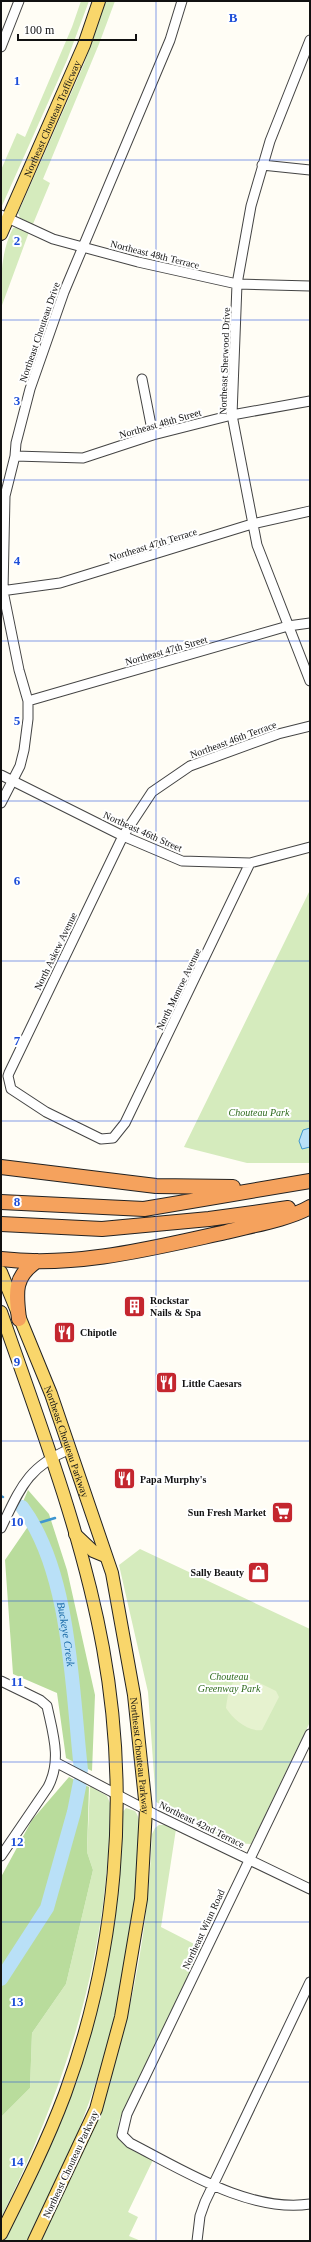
<svg xmlns="http://www.w3.org/2000/svg" width="311" height="2242" viewBox="0 0 311 2242" font-family="'Times New Roman',serif">
<style>
.green{fill:#d5ebbd}
.forest{fill:#b9dc9c}
.pitch{fill:#e6f2cf}
.water{fill:#b9e0f7;stroke:#3f96cf}
.lines{fill:none;stroke-linecap:round;stroke-linejoin:round}
.stream{stroke:#3f96cf;stroke-width:2.5}
.river{stroke:#b9e0f7;stroke-width:14}
.minor-casing{stroke:#444;stroke-width:11}
.major-casing{stroke:#222;stroke-width:14}
.highway-casing{stroke:#222;stroke-width:16}
.minor{stroke:#fff;stroke-width:9}
.major{stroke:#f9d66b;stroke-width:12}
.highway{stroke:#f5a25d;stroke-width:14}
.grid{fill:none;stroke:#1d4ed8;stroke-width:1;stroke-opacity:0.55}
.labels{text-anchor:middle;stroke-width:4;stroke-linejoin:round;paint-order:stroke}
.street-label{font-size:10px;fill:#111;stroke:#fff}
.park-label{font-size:10px;font-style:italic;fill:#2f6b1f;stroke:#fff}
.poi-label{font-size:10px;font-weight:bold;fill:#111;stroke:#fff;text-anchor:start}
.water-label{font-size:11px;font-style:italic;fill:#1768a6;stroke:#fff}
.grid-label{font-size:13px;text-anchor:middle;font-weight:bold;fill:#1d4ed8;stroke:#fff;stroke-width:4;stroke-linejoin:round;paint-order:stroke}
</style>
<rect width="100%" height="100%" fill="#fffdf5"/>
<path class="green" d="M 81,1 L 89,1 L 67,60 L 1,208 L 1,170 L 17,133 L 25,137 L 72,27 Z
M 106,1 L 115,1 L 99,44 L 43,179 L 50,183 L 33,224 L 20,218 L 18,213 L 84,64 Z
M 17,227 L 29,232 L 1,308 C 1,279 0,254 13,228 Z
M 310,890 L 310,1163 L 247,1163 L 184,1147 Z
M 140,1549 L 310,1629 L 310,1722 L 251,1844 L 233,1843 L 156,1802 L 148,1692 L 119,1565 Z
M 90,1786 L 107,1796 L 110,1803 C 109,1954 67,2084 1,2218 L 1,2117 L 30,2088 L 32,2033 L 66,1984 L 93,1870 L 87,1852 Z
M 126,1808 L 135,1811 C 145,1825 138,1850 137,1867 C 132,1964 108,2062 70,2151 C 57,2182 42,2211 27,2241 L 3,2241 L 41,2162 L 81,2058 L 122,1813 Z
M 159,1825 L 167,1825 L 176,1829 L 161,1927 L 202,1948 L 119,2121 C 114,2146 134,2151 153,2160 L 128,2212 L 138,2217 L 129,2236 L 141,2241 L 40,2241 C 54,2213 69,2185 81,2156 C 125,2055 148,1944 152,1834 L 155,1828 Z"/>
<path class="forest" d="M 28,1490 L 49,1514 L 67,1570 L 95,1695 L 92,1771 L 66,1758 L 57,1693 L 13,1674 L 5,1560 L 29,1525 L 19,1511 Z
M 69,1777 L 89,1787 L 87,1852 L 93,1870 L 66,1984 L 32,2033 L 30,2088 L 1,2117 L 1,1877 L 32,1820 Z"/>
<path class="pitch" d="M 243,1675 L 276,1691 L 279,1697 L 262,1730 C 248,1732 233,1719 226,1708 C 228,1695 229,1680 243,1675 Z"/>
<path class="water" d="M 310,1128 L 310,1147 L 302,1149 L 299,1141 L 303,1130 Z"/>
<g class="lines">
<path class="stream" d="M 1,1496 L 3,1497
M 35,1524 L 55,1518"/>
<g class="river">
<path id="s1" d="M 22,1507 C 71,1572 72,1691 81,1770"/>
<path d="M 1,1979 L 47,1908 L 74,1812 L 80,1782"/>
</g>
<defs>
<path id="minor" d="M 310,40 L 270,141 L 251,206 L 237,284 L 232,415 L 257,545 L 310,681
M 1,47 L 19,1
M 262,165 L 310,170
M 1,215 L 53,239 L 138,262 L 237,284 L 310,286
M 142,379 L 153,435
M 15,456 L 83,458 L 153,435 L 232,415 L 310,401
M 1,591 L 60,583 L 252,524 L 310,511
M 28,701 L 288,626 L 310,623
M 1,775 L 123,836 L 182,861 L 250,863 L 310,847
M 1,803 L 20,766 L 24,750 L 28,719 L 28,701 L 19,670 L 3,591 L 5,496 L 15,456 L 16,443 L 30,389 L 64,292 L 170,40 L 182,1
M 250,863 L 125,1123 L 113,1138 L 101,1139 L 46,1112 L 11,1089 L 8,1076 L 9,1073 L 123,836 L 152,792 L 190,766 L 278,734 L 310,726
M 1,1528 C 20,1489 27,1467 70,1449
M 1,1681 L 40,1700 L 47,1706 C 53,1734 62,1760 48,1787 L 1,1856
M 310,1734 L 127,2114 L 122,2135 L 130,2143 C 183,2170 249,2213 310,2204
M 57,1763 L 156,1815 L 310,1889
M 197,2241 L 200,2216 L 205,2202 L 310,1982"/>
<g id="major">
<path id="s2" d="M 1,234 L 84,45 L 99,1"/>
<path id="s3" d="M 1,1272 L 51,1394 L 112,1573 L 134,1695 L 146,1809 L 141,1899 L 121,2017 L 96,2109 L 34,2241"/>
<path d="M 1,1312 C 39,1422 82,1533 103,1648 C 130,1796 117,1952 65,2094 C 47,2142 24,2188 1,2234"/>
<path d="M 75,1534 L 93,1551 L 105,1556"/>
</g>
<path id="highway" d="M 1,1167 L 156,1186 L 233,1187
M 1,1202 L 144,1209 L 310,1181
M 1,1224 L 102,1229 L 209,1219 L 288,1208
M 1,1259 C 76,1268 153,1248 226,1232 C 249,1226 290,1219 310,1207
M 19,1319 C 16,1293 13,1277 37,1261"/>
</defs>
<use href="#minor" class="minor-casing"/>
<use href="#major" class="major-casing"/>
<use href="#highway" class="highway-casing"/>
<use href="#minor" class="minor"/>
<use href="#major" class="major"/>
<use href="#highway" class="highway"/>
</g>
<path class="grid" d="M 156,1 L 156,2241M 1,160 L 310,160M 1,320 L 310,320M 1,480 L 310,480M 1,641 L 310,641M 1,801 L 310,801M 1,961 L 310,961M 1,1121 L 310,1121M 1,1281 L 310,1281M 1,1441 L 310,1441M 1,1601 L 310,1601M 1,1762 L 310,1762M 1,1922 L 310,1922M 1,2082 L 310,2082"/>
<defs>
<symbol id="building-square" viewBox="-11 -11 22 22"><rect x="-9" y="-9" width="18" height="18" rx="4" fill="#c4262e" stroke="#fff"/><path d="M-4-6H4V6H1V3H-1V6H-4ZM-2.5-4.3h1.7v1.8h-1.7ZM.8-4.3h1.7v1.8H.8ZM-2.5-1h1.7V.8h-1.7ZM.8-1h1.7V.8H.8Z" fill="#fff"/></symbol>
<symbol id="restaurant-square" viewBox="-11 -11 22 22"><rect x="-9" y="-9" width="18" height="18" rx="4" fill="#c4262e" stroke="#fff"/><path d="M-5-6h1v4h1v-4h1v4h1v-4h1v5L-1.5 .5V6h-2V.5L-5-1ZM5-6V6H3V1.5H1.5Q1.5-4 5-6Z" fill="#fff"/></symbol>
<symbol id="supermarket-square" viewBox="-11 -11 22 22"><rect x="-9" y="-9" width="18" height="18" rx="4" fill="#c4262e" stroke="#fff"/><path d="M-6-5.5h2.5l.6 2H6L4.5 2H-2.5L-4.4-4H-6ZM-1.5 3.2a1.3 1.3 0 1 0 .1 0ZM3 3.2a1.3 1.3 0 1 0 .1 0Z" fill="#fff"/></symbol>
<symbol id="shop-square" viewBox="-11 -11 22 22"><rect x="-9" y="-9" width="18" height="18" rx="4" fill="#c4262e" stroke="#fff"/><path d="M-5-2.5h2.3a2.7 3.5 0 0 1 5.4 0H5L5.5 6h-11ZM-1.5-2.5h3a1.5 2.3 0 0 0-3 0Z" fill="#fff"/></symbol>
</defs>
<g fill-rule="evenodd">
<use href="#building-square" x="122" y="1294" width="25" height="25"/>
<use href="#restaurant-square" x="52" y="1320" width="25" height="25"/>
<use href="#restaurant-square" x="154" y="1370" width="25" height="25"/>
<use href="#restaurant-square" x="112" y="1466" width="25" height="25"/>
<use href="#supermarket-square" x="270" y="1500" width="25" height="25"/>
<use href="#shop-square" x="246" y="1560" width="25" height="25"/>
</g>
<g class="labels">
<g class="street-label">
<text dy="4" stroke="none"><textPath href="#s2" startOffset="126">Northeast Chouteau Trafficway</textPath></text>
<text transform="translate(155 254) rotate(14)" y="4">Northeast 48th Terrace</text>
<text transform="translate(39 332) rotate(-71)" y="4">Northeast Chouteau Drive</text>
<text transform="translate(224 361) rotate(-88)" y="4">Northeast Sherwood Drive</text>
<text transform="translate(160 423) rotate(-16)" y="4">Northeast 48th Street</text>
<text transform="translate(153 544) rotate(-17)" y="4">Northeast 47th Terrace</text>
<text transform="translate(166 650) rotate(-16)" y="4">Northeast 47th Street</text>
<text transform="translate(233 739) rotate(-20)" y="4">Northeast 46th Terrace</text>
<text transform="translate(143 831) rotate(24)" y="4">Northeast 46th Street</text>
<text transform="translate(55 951) rotate(-64)" y="4">North Askew Avenue</text>
<text transform="translate(178 989) rotate(-64)" y="4">North Monroe Avenue</text>
<text dy="4" stroke="none"><textPath href="#s3" startOffset="182">Northeast Chouteau Parkway</textPath></text>
<text dy="4" stroke="none"><textPath href="#s3" startOffset="506">Northeast Chouteau Parkway</textPath></text>
<text transform="translate(202 1824) rotate(26)" y="4">Northeast 42nd Terrace</text>
<text transform="translate(203 1929) rotate(-65)" y="4">Northeast Winn Road</text>
<text transform="translate(70 2164) rotate(-65)" y="4">Northeast Chouteau Parkway</text>
</g>
<g class="park-label">
<text x="259" y="1116">Chouteau Park</text>
<text x="229" y="1680">Chouteau<tspan x="229" dy="12">Greenway Park</tspan></text>
</g>
<g class="poi-label">
<text x="150" y="1304">Rockstar<tspan x="150" dy="12">Nails &amp; Spa</tspan></text>
<text x="80" y="1336">Chipotle</text>
<text x="182" y="1387">Little Caesars</text>
<text x="140" y="1483">Papa Murphy's</text>
<text x="266" y="1516" text-anchor="end">Sun Fresh Market</text>
<text x="244" y="1576" text-anchor="end">Sally Beauty</text>
</g>
<g class="water-label">
<text dy="4" stroke="none"><textPath href="#s1" startOffset="136">Buckeye Creek</textPath></text>
</g>
</g>
<g class="grid-label">
<text x="233" y="22">B</text>
<text x="17" y="85">1</text>
<text x="17" y="245">2</text>
<text x="17" y="405">3</text>
<text x="17" y="565">4</text>
<text x="17" y="725">5</text>
<text x="17" y="885">6</text>
<text x="17" y="1045">7</text>
<text x="17" y="1206">8</text>
<text x="17" y="1366">9</text>
<text x="17" y="1526">10</text>
<text x="17" y="1686">11</text>
<text x="17" y="1846">12</text>
<text x="17" y="2006">13</text>
<text x="17" y="2166">14</text>
</g>
<rect width="311" height="2242" fill="none" stroke="#111111" stroke-width="4"/>
<path d="M18 34v6h118v-6" fill="none" stroke="#111111" stroke-width="2"/>
<text x="24" y="34" font-size="12" fill="#111111" stroke="#ffffff" stroke-width="3" paint-order="stroke">100 m</text>
</svg>
